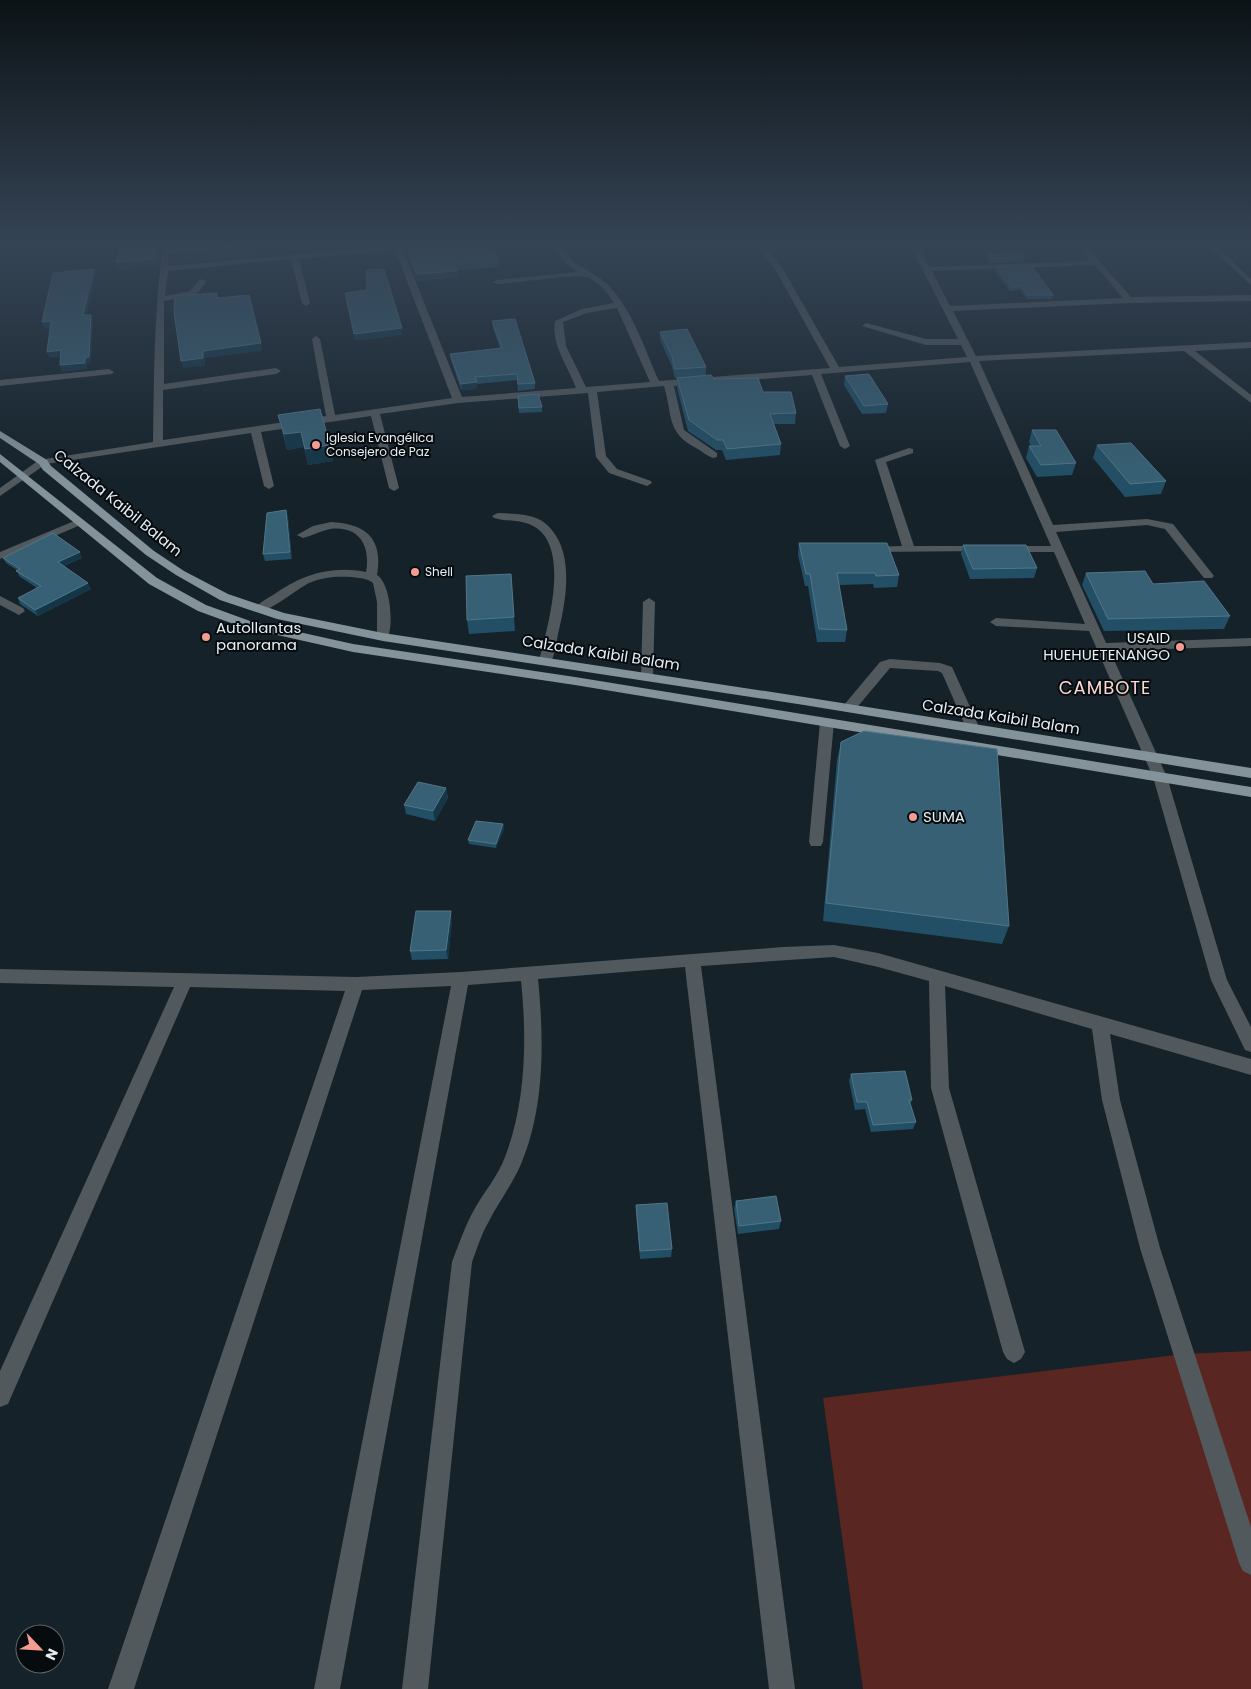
<svg xmlns="http://www.w3.org/2000/svg" width="1251" height="1689" viewBox="0 0 1251 1689" font-family="Poppins,sans-serif">
<style>
.green{fill:#5a2621}
.lines{fill:none;stroke-linecap:round;stroke-linejoin:round}
.minor{fill:#52595d;fill-rule:evenodd}
.major{fill:#84929a;fill-rule:evenodd}
.wall{fill:#224f65}
.shaded-wall{fill:#143647}
.building{fill:#376074;stroke:#527688}
.poi-dot{fill:#f59c92;stroke:#060b0e;stroke-width:2}
.labels{text-anchor:middle;stroke-width:4;stroke-linejoin:round;paint-order:stroke}
.far-poi-label{font-size:12px;fill:#e5eef3;stroke:#060b0e;text-anchor:start}
.street-label{font-size:15px;fill:#e5eef3;stroke:#060b0e}
.poi-label{font-size:15px;fill:#e5eef3;stroke:#060b0e;text-anchor:start}
.quarter-label{font-size:18px;letter-spacing:1px;fill:#fcd9d4;stroke:#060b0e}
</style>
<rect width="100%" height="100%" fill="#15222a"/>
<path class="green" d="M 1251,1351 L 1251,1689 L 863,1689 L 823,1398 L 1184,1354 Z"/>
<g class="lines">
<path class="minor" d="M 163,245 L 171,245 L 168,266 L 401,245 L 462,397 L 576,388 C 568,366 551,345 555,321 L 582,309 L 614,303 C 608,293 598,280 586,277 C 575,274 513,283 497,284 L 493,282 L 497,280 L 578,272 L 564,262 L 554,245 L 562,245 C 572,268 595,270 611,288 C 634,314 645,350 659,381 L 830,368 L 775,269 L 757,245 L 765,245 L 783,269 L 839,367 L 967,357 L 961,345 L 926,345 L 862,326 L 866,323 L 926,339 L 958,339 L 910,245 L 918,245 L 929,267 L 1090,261 L 1077,245 L 1085,245 L 1131,297 L 1251,295 L 1251,301 L 1129,303 L 953,311 L 976,356 L 1251,342 L 1251,348 L 1195,351 L 1251,395 L 1251,403 L 1184,351 L 979,361 L 1053,525 L 1147,519 L 1173,524 L 1214,576 L 1212,578 L 1204,578 L 1165,529 L 1147,525 L 1056,532 L 1106,643 L 1251,638 L 1251,646 L 1110,651 L 1167,777 L 1227,980 L 1251,1027 L 1251,1052 L 1245,1050 L 1211,980 L 1153,777 L 1089,631 L 996,626 L 990,622 L 996,618 L 1085,624 L 1054,552 L 1008,552 L 1002,549 L 1008,546 L 1051,546 L 970,362 L 821,374 L 850,446 L 845,449 L 840,446 L 812,375 L 674,386 L 684,430 L 717,453 L 717,457 L 713,458 C 707,456 702,451 696,448 C 666,432 673,416 664,386 L 597,392 L 606,456 L 617,469 L 651,481 L 652,483 L 647,486 L 609,473 L 596,457 L 588,393 L 458,403 L 380,414 L 399,488 L 394,491 L 389,488 L 371,416 L 261,432 L 274,486 L 269,489 L 264,486 L 251,433 L 46,464 L 0,496 L 0,488 L 39,460 L 153,442 C 154,376 154,311 163,245 ZM 395,250 L 452,398 L 335,415 L 320,339 L 316,336 L 312,339 L 326,416 L 163,440 L 163,390 L 276,374 L 281,371 L 276,368 L 164,384 L 164,301 L 196,295 L 207,281 L 200,279 L 190,291 L 165,296 L 168,271 L 291,259 L 302,303 L 306,306 L 310,303 L 299,259 ZM 1095,265 L 1123,298 L 950,306 L 932,271 ZM 617,308 L 650,382 L 586,387 L 566,346 L 563,322 L 587,313 Z
M 1207,245 L 1215,245 L 1251,279 L 1251,285 Z
M 109,369 L 114,372 L 112,374 L 0,386 L 0,380 Z
M 909,448 L 913,449 L 913,453 L 886,462 L 914,546 L 983,546 L 989,549 L 987,551 L 867,552 L 867,548 L 871,547 L 902,546 L 875,460 Z
M 498,513 C 513,514 534,513 546,524 C 576,550 566,601 558,634 C 556,644 555,655 550,664 L 545,665 L 539,661 C 547,629 571,549 535,527 C 522,519 508,522 494,518 L 492,516 Z
M 79,519 L 83,520 L 83,524 L 0,559 L 0,552 Z
M 331,522 C 367,524 383,539 377,575 C 391,584 394,626 387,640 L 379,640 L 377,637 L 377,602 L 373,583 C 367,578 359,578 351,577 C 337,576 323,577 309,583 C 297,589 267,614 256,612 L 254,609 C 259,603 266,599 273,595 C 301,575 331,565 366,572 C 371,546 359,525 330,529 C 320,531 312,536 303,538 L 297,535 L 313,526 Z
M 0,596 L 23,608 L 25,611 L 19,615 L 0,605 Z
M 649,598 L 655,602 L 653,677 L 647,681 L 641,677 L 643,602 Z
M 890,659 L 940,663 L 952,667 L 980,729 L 978,732 L 968,732 L 942,673 L 938,671 L 890,668 L 854,711 L 844,711 L 842,708 L 844,705 L 880,662 Z
M 827,718 L 834,722 L 823,842 L 821,846 L 811,846 L 809,842 L 820,722 Z
M 834,945 L 878,953 L 1251,1059 L 1251,1075 L 1110,1034 L 1120,1100 L 1160,1248 L 1251,1527 L 1251,1575 L 1243,1571 L 1239,1563 L 1140,1248 L 1102,1100 L 1092,1029 L 945,986 L 949,1088 L 1025,1352 L 1021,1359 L 1014,1363 L 1007,1359 L 1003,1352 L 931,1088 L 929,981 L 878,967 L 834,957 L 701,966 L 795,1689 L 769,1689 L 685,967 L 538,979 C 544,1038 545,1108 521,1164 C 512,1185 498,1203 488,1223 C 481,1235 477,1249 472,1262 L 428,1689 L 402,1689 L 452,1262 C 459,1244 465,1226 474,1210 C 484,1192 498,1176 505,1157 C 526,1103 527,1038 521,981 L 468,985 L 340,1689 L 314,1689 L 451,986 L 362,990 L 134,1689 L 108,1689 L 345,991 L 190,987 L 8,1404 L 0,1407 L 0,1371 L 174,987 L 0,983 L 0,969 L 356,977 L 461,972 L 783,947 Z"/>
<path class="major" d="M 0,431 L 47,460 L 51,466 L 154,551 L 184,571 L 228,594 L 284,613 L 383,633 L 804,697 L 1251,768 L 1251,778 L 804,705 L 383,641 L 277,619 L 220,600 L 176,575 L 146,555 L 43,470 L 39,464 L 0,438 Z
M 0,454 L 157,578 L 206,605 L 250,621 L 353,644 L 575,677 L 1251,787 L 1251,797 L 575,685 L 353,652 L 242,627 L 198,611 L 149,584 L 0,462 Z"/>
</g>
<path class="wall" d="M 412,245 L 490,245 L 498,260 L 499,267 L 457,270 L 458,277 L 417,281 L 408,256 L 407,250 L 414,249 Z
M 987,254 L 1025,258 L 1024,262 L 990,263 L 986,258 Z
M 996,267 L 1053,295 L 1052,299 L 1027,299 L 1020,290 L 1010,291 L 995,271 Z
M 492,321 L 535,383 L 535,389 L 518,391 L 517,380 L 477,384 L 477,389 L 461,390 L 451,360 L 450,354 L 500,348 L 493,328 Z
M 660,332 L 706,367 L 706,375 L 714,379 L 763,392 L 796,413 L 795,424 L 774,424 L 781,444 L 780,455 L 726,460 L 722,450 L 716,450 L 688,431 L 677,388 L 677,378 L 675,378 L 671,364 L 660,340 Z
M 845,376 L 888,404 L 886,413 L 862,414 L 844,385 Z
M 518,396 L 542,407 L 542,412 L 519,413 Z
M 278,415 L 330,445 L 333,461 L 308,465 L 304,447 L 287,450 Z
M 1032,430 L 1076,463 L 1072,475 L 1037,477 L 1026,458 L 1029,446 L 1031,446 L 1029,442 Z
M 1097,445 L 1166,481 L 1161,494 L 1125,497 L 1093,458 Z
M 286,510 L 288,517 L 292,559 L 265,561 L 263,554 Z
M 799,543 L 899,575 L 897,587 L 874,588 L 873,584 L 839,585 L 847,630 L 845,642 L 817,642 L 808,586 L 805,586 L 798,555 Z
M 963,545 L 1037,568 L 1034,578 L 970,579 L 961,554 Z
M 3,558 L 82,558 L 64,566 L 91,589 L 38,616 L 20,604 L 18,598 L 37,588 L 19,576 L 17,570 L 6,563 Z
M 1086,573 L 1153,584 L 1230,616 L 1224,629 L 1104,631 L 1082,585 Z
M 511,574 L 515,631 L 469,634 L 467,620 Z
M 841,742 L 1009,926 L 1002,944 L 823,921 L 837,760 Z
M 446,788 L 448,798 L 435,821 L 406,814 L 404,805 Z
M 503,824 L 504,829 L 496,848 L 469,844 L 468,840 Z
M 452,920 L 448,959 L 412,960 L 410,951 Z
M 851,1074 L 912,1100 L 910,1105 L 916,1122 L 913,1129 L 871,1132 L 865,1109 L 855,1110 L 849,1081 Z
M 736,1201 L 781,1221 L 779,1229 L 738,1234 L 734,1209 Z
M 636,1205 L 672,1249 L 671,1257 L 640,1259 L 636,1213 Z"/>
<path class="shaded-wall" d="M 159,245 L 163,245 L 158,267 L 119,270 L 116,262 Z
M 261,245 L 261,256 L 170,264 L 167,253 Z
M 94,269 L 96,275 L 85,322 L 83,315 Z
M 457,271 L 458,277 L 417,281 L 417,274 Z
M 91,315 L 93,321 L 91,364 L 87,364 L 87,369 L 62,372 L 60,365 Z
M 51,321 L 53,327 L 44,329 L 42,322 Z
M 402,328 L 402,335 L 355,341 L 354,334 Z
M 261,343 L 262,351 L 205,358 L 205,366 L 183,368 L 181,361 L 203,351 Z
M 61,350 L 64,356 L 49,358 L 47,352 Z
M 477,382 L 477,389 L 461,390 L 461,384 Z
M 301,432 L 304,447 L 287,450 L 284,434 Z
M 330,445 L 333,461 L 308,465 L 305,449 Z
M 286,510 L 288,517 L 292,559 L 290,552 Z
M 80,552 L 82,558 L 61,567 L 58,562 Z
M 88,583 L 91,589 L 38,616 L 35,610 Z
M 446,788 L 448,798 L 435,821 L 433,811 Z
M 503,824 L 504,829 L 496,848 L 496,844 Z
M 451,911 L 452,920 L 448,959 L 446,950 Z"/>
<path class="building" d="M 121,245 L 159,245 L 156,259 L 116,262 Z
M 169,245 L 259,245 L 167,253 Z
M 414,245 L 490,245 L 498,260 L 454,264 L 457,271 L 417,274 L 407,250 L 416,249 Z
M 1022,253 L 1025,258 L 991,259 L 987,254 Z
M 1031,265 L 1053,295 L 1028,295 L 1021,286 L 1011,287 L 996,267 Z
M 94,269 L 83,315 L 91,315 L 89,357 L 85,358 L 85,363 L 60,365 L 61,350 L 47,352 L 51,321 L 42,322 L 53,273 Z
M 384,269 L 402,328 L 354,334 L 345,293 L 367,290 L 366,270 Z
M 217,293 L 217,298 L 249,295 L 261,343 L 203,351 L 203,358 L 181,361 L 174,312 L 175,296 Z
M 515,319 L 535,383 L 518,384 L 517,374 L 475,377 L 477,382 L 461,384 L 450,354 L 502,348 L 492,321 Z
M 687,329 L 706,367 L 675,369 L 672,356 L 660,332 Z
M 869,374 L 888,404 L 864,406 L 845,376 Z
M 711,375 L 714,379 L 758,378 L 763,392 L 791,392 L 796,413 L 770,414 L 781,444 L 727,449 L 723,440 L 717,440 L 689,420 L 677,378 Z
M 538,394 L 542,407 L 519,408 L 518,396 Z
M 320,409 L 330,445 L 305,449 L 301,432 L 284,434 L 278,415 Z
M 1032,430 L 1056,430 L 1076,463 L 1041,465 L 1029,446 L 1041,446 Z
M 1131,443 L 1166,481 L 1130,484 L 1097,445 Z
M 286,510 L 290,552 L 263,554 L 267,513 Z
M 53,533 L 80,552 L 58,562 L 88,583 L 35,610 L 18,598 L 41,586 L 16,571 L 20,569 L 3,558 Z
M 799,543 L 887,543 L 899,575 L 876,576 L 875,573 L 837,573 L 847,630 L 819,629 L 810,574 L 806,574 Z
M 963,545 L 1026,545 L 1037,568 L 973,569 Z
M 1145,571 L 1153,584 L 1204,581 L 1230,616 L 1108,619 L 1086,573 Z
M 511,574 L 514,617 L 467,620 L 466,576 Z
M 864,731 L 997,749 L 1009,926 L 826,903 L 841,742 Z
M 418,782 L 446,788 L 433,811 L 404,805 Z
M 476,821 L 503,824 L 496,844 L 468,840 Z
M 416,911 L 451,911 L 446,950 L 410,951 Z
M 905,1071 L 912,1100 L 909,1100 L 916,1122 L 873,1125 L 867,1102 L 857,1102 L 851,1074 Z
M 776,1196 L 781,1221 L 739,1226 L 736,1201 Z
M 667,1203 L 672,1249 L 640,1251 L 636,1205 Z"/>
<linearGradient id="sky" x2="0" y2="1"><stop stop-color="#0c1317"/><stop offset="0.51" stop-color="#354455"/><stop offset="1" stop-color="#354455" stop-opacity="0"/></linearGradient>
<rect width="1251" height="481" fill="url(#sky)"/>
<g class="poi-dot">
<circle cx="316" cy="445" r="5"/>
<circle cx="415" cy="572" r="5"/>
<circle cx="206" cy="637" r="5"/>
<circle cx="1180" cy="647" r="5"/>
<circle cx="913" cy="817" r="5"/>
</g>
<g class="labels">
<g class="far-poi-label">
<text x="326" y="442">Iglesia Evangélica<tspan x="326" dy="14">Consejero de Paz</tspan></text>
<text x="425" y="576">Shell</text>
</g>
<g class="street-label">
<text transform="translate(118 503) rotate(39)" y="5">Calzada Kaibil Balam</text>
<text transform="translate(601 653) rotate(9)" y="5">Calzada Kaibil Balam</text>
<text transform="translate(1001 717) rotate(9)" y="5">Calzada Kaibil Balam</text>
</g>
<g class="poi-label">
<text x="216" y="633">Autollantas<tspan x="216" dy="17">panorama</tspan></text>
<text x="1170" y="643" text-anchor="end">USAID<tspan x="1170" dy="17">HUEHUETENANGO</tspan></text>
<text x="923" y="822">SUMA</text>
</g>
<g class="quarter-label">
<text x="1105" y="694">CAMBOTE</text>
</g>
</g>
<g transform="translate(40 1649) rotate(115)"><circle r="24" fill="#060b0e" stroke="#5f666a"/>
<path d="M0-4L9 19L0 12L-9 19Z" fill="#f59c92"/>
<text y="-8" font-size="14" font-weight="bold" text-anchor="middle" fill="#e5eef3">N</text>
</g>
</svg>
